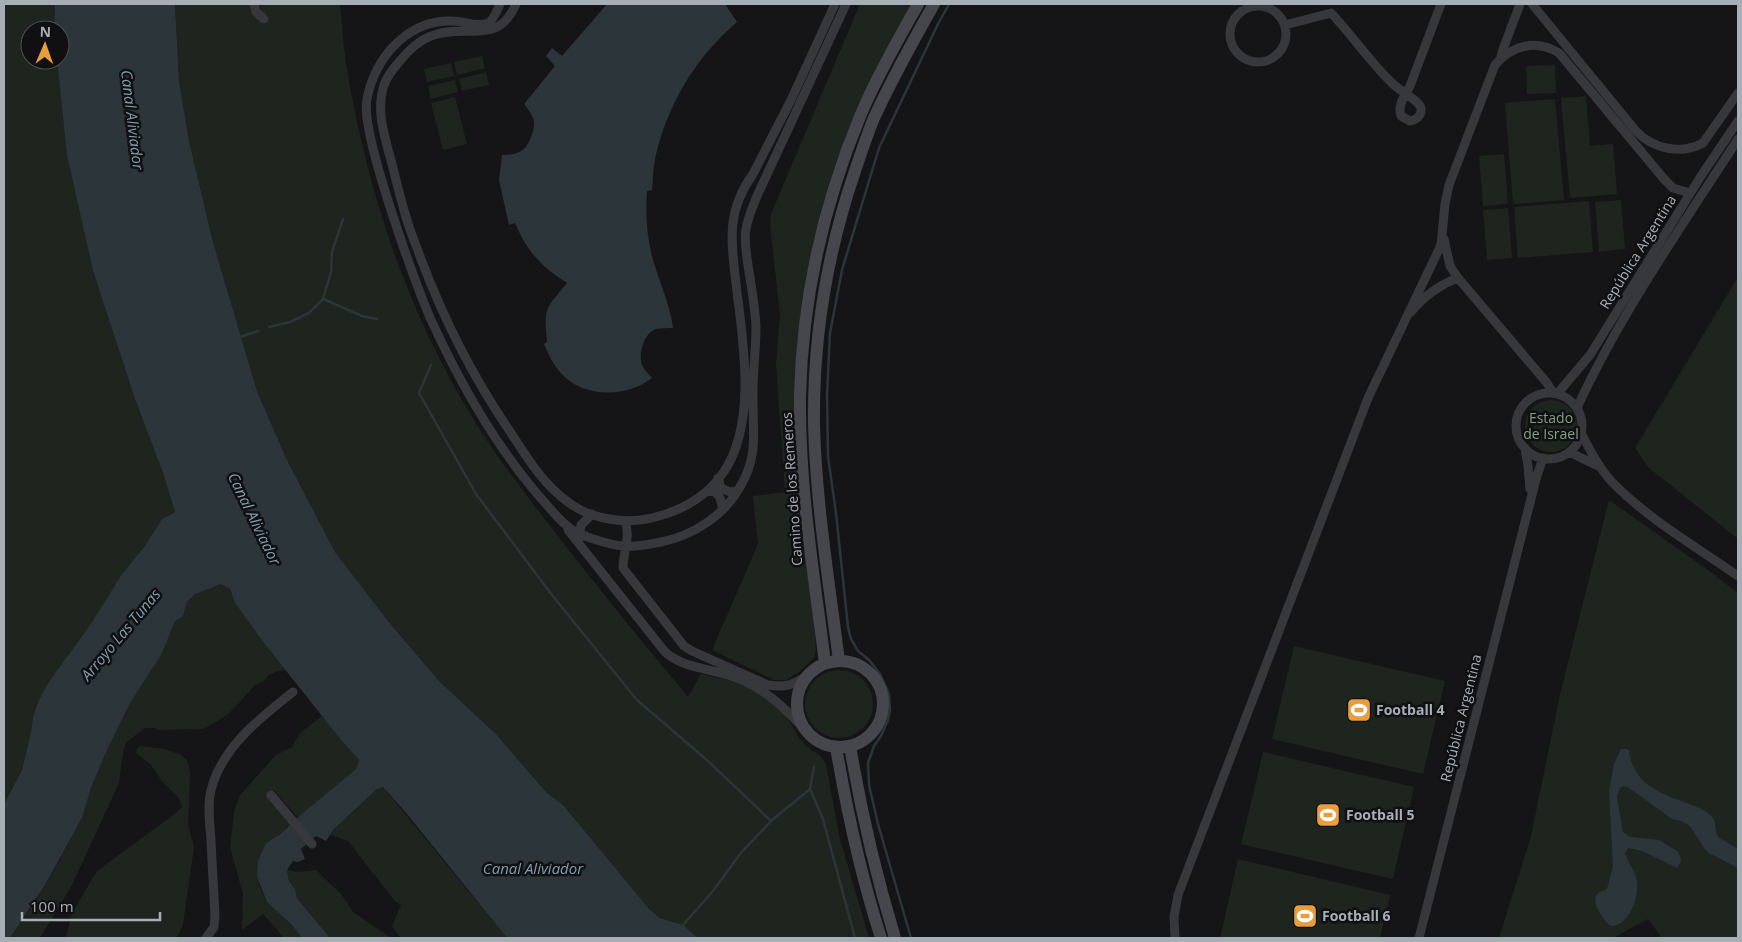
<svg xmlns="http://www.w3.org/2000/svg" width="1742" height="942" viewBox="0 0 1742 942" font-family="'Open Sans',sans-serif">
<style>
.green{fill:#1e251e}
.water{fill:#2c353a}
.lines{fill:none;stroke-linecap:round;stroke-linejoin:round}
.stream{stroke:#2c353a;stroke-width:2.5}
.street{stroke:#36383c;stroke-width:9}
.secondary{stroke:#45474c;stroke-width:12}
.labels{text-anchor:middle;stroke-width:5;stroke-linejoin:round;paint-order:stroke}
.street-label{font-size:14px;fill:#a8aeb6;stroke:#101012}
.park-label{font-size:14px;fill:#81a080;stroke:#101012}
.poi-label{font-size:14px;font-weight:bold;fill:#a8aeb6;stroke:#101012;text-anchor:start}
.water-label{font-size:15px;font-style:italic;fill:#819eaf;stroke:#101012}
</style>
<rect width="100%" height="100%" fill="#151517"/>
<path class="green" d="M 4,4 L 55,4 L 54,30 L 30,30 L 30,60 L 57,60 L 67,156 L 93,271 L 135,399 L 163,473 L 175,512 L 168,515 L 156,529 L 144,547 L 122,574 L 90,625 L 48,683 L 33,717 L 31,732 L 22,770 L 4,804 Z
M 175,4 L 340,4 C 342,23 343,44 346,63 C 366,188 407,312 474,420 C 496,456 522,490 548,523 C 593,582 640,639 688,697 L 701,674 L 736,682 L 756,691 L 783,711 L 799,738 L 811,750 L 820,755 L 826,764 L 839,835 L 869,938 L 698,938 L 683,925 L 660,918 L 650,910 L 564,806 L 546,792 L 496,734 L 440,682 L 388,621 L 335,552 L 286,458 L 257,391 L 213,242 L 189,141 L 179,81 Z
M 860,4 L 911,4 L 858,105 L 830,180 L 813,249 L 798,343 L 816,651 L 814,658 L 799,672 L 786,680 L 774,680 L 712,650 L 758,544 L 753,496 L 785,492 L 776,364 L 780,315 L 770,225 L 771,214 Z
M 482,56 L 485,68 L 457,75 L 454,62 Z
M 451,63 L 454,76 L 427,82 L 424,69 Z
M 1555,65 L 1556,93 L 1527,94 L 1526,66 Z
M 486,72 L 489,85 L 462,91 L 459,79 Z
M 455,80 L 458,92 L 431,99 L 428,86 Z
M 1586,96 L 1590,146 L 1613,144 L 1617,194 L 1570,198 L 1561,98 Z
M 455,97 L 467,144 L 443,150 L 431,103 Z
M 1555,99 L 1564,200 L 1513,204 L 1505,103 Z
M 1504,154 L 1508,204 L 1483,206 L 1479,156 Z
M 1621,200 L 1625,249 L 1599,252 L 1595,202 Z
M 1589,201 L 1593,252 L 1518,258 L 1514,207 Z
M 1508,208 L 1512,258 L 1487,260 L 1483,210 Z
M 1738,277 L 1738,539 L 1649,468 L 1635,448 Z
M1525 426a26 26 0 1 1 52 0a26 26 0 1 1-52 0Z
M 1609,500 L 1708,570 L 1738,593 L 1738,938 L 1662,938 L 1648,919 L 1613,938 L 1499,938 L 1531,836 L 1560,694 Z
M 221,584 L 230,589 L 235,603 L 286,670 L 275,672 L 269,675 L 264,681 L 255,685 L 238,704 L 226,716 L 203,729 L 158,730 L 154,728 L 144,728 L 126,743 L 123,753 L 119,783 L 72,885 L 40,938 L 10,938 L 45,886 L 82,818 L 91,788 L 107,750 L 129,705 L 175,621 C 187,613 181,610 188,601 C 195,591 210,588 221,584 Z
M 1294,646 L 1445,681 L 1423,774 L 1272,739 Z
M805 704a34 34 0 1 1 68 0a34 34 0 1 1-68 0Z
M 322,716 L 359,760 L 356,769 L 298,818 L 274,790 L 267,796 L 290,824 L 279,835 L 266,843 L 257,877 L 259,885 L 267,902 L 292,925 L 302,938 L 284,938 L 263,914 L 242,930 L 243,894 L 230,847 L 234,812 L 240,795 L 276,755 L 292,747 L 300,733 Z
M 140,746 L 164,749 L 179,754 L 187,760 L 190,772 L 188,826 L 194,847 L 183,924 L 177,938 L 66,938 L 72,913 L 97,871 L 176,813 L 182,807 L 179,798 L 162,781 L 151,765 L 136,753 L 137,749 Z
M 1263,752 L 1414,787 L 1393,879 L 1241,844 Z
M 383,787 L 507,938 L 401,938 L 392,926 L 401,905 L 395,901 L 348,841 L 331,835 L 334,829 L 377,789 Z
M 1238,859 L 1390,895 L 1380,938 L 1220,938 Z
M 287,870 L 298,872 L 316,870 L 341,894 L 353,912 L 391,938 L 330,938 L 297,898 L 295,889 L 289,881 Z"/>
<path class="water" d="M 55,4 L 175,4 L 179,81 L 189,141 L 213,242 L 257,391 L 286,458 L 335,552 L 388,621 L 440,682 L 496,734 L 546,792 L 564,806 L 650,910 L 660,918 L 683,925 L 698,938 L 507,938 L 407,814 L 383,787 L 377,789 L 334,829 L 326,841 L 316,836 L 301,849 L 305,859 L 298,862 L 293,861 L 287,870 L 289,881 L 295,889 L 297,898 L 330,938 L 302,938 L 292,925 L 267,902 L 257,877 L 258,861 L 266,843 L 279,835 L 303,813 L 356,769 L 359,760 L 337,735 L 261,639 L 235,603 L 230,589 L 221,584 L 195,594 L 187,602 L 183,616 L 175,621 L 162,653 L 129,705 L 107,750 L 91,788 L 82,818 L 45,885 L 10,938 L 4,938 L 4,804 L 22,770 L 31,732 L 33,717 L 39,700 L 48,683 L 90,625 L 122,574 L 144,547 L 162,519 L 175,512 L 163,473 L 135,399 L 93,271 L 67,156 L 57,60 L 60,60 L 60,30 L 54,30 Z
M 607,4 L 725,4 L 737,22 C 695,58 667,105 655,159 C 653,169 653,180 652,190 L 647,191 C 645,214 647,238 653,260 C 660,284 670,304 673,328 C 668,328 661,328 656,329 C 644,333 638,353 642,365 C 644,370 649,374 652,378 C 630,395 596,398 571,382 C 558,373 550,359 544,344 L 547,342 C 544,307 545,310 567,283 C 541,266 528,253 515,223 L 509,225 L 499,180 L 502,155 C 520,155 527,150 532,134 C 534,129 535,123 533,118 C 531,113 527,108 524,104 L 555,66 L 546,56 L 552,48 L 562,56 Z
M 1621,749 L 1627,749 L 1629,751 C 1634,786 1661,793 1689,804 C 1698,807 1707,811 1713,818 C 1716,823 1715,831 1718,837 L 1738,849 L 1738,868 L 1709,853 L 1704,848 L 1690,826 L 1681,821 L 1672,819 L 1629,788 L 1624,786 L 1620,788 L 1617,797 L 1623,832 L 1630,837 L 1659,840 L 1677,851 L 1680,856 L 1681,862 L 1677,868 L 1642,851 L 1628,848 L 1625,853 C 1628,863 1636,872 1637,882 C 1639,898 1629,926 1611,926 C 1604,921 1589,901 1598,893 C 1601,891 1604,891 1607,889 L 1613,866 L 1609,791 L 1614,764 Z"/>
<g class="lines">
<path class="stream" d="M 323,299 L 362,316 L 377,319
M 269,327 L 290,322 L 309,313 L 323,299 L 331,272 L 332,252 L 343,219
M 240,337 L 258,331
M 431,365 L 419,393 L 476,494 L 552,595 L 637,700 L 708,761 L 771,821
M 814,767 L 810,789 L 823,819 L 855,938
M 683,925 L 713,891 L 740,854 L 771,821 L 810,789
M 911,938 L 878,824 L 869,785 L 868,763 L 874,746 L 881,736 L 888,720 L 890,710 L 889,694 L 880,674 L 869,660 L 858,651 L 851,639 L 848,627 L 836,513 L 828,456 L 827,394 L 830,333 L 842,270 L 879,148 L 938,24 L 949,4"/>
<path class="street" d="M 254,4 L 256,12 L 264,19
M 500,4 C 497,10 494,20 488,23 C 478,28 464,21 453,21 C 410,19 378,54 368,94 C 364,109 368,125 371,140 C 379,176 391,211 403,246 C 412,271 421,298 432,322 C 461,385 500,453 546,504 C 555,514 564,526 576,532 C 588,538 613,546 626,546 C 638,547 650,544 661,542 C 692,536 724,516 740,487 C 758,456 753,436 753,403 C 752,377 756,352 756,327 C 755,304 750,280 747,258 C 746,248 744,238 746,229 C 748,217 753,206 757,196 L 846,4
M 516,4 C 497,47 468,23 434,35 C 419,40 409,50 399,62 C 393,69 387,76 384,85 C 375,113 386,140 393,168 C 397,184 401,200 406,217 C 410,231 416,245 421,259 C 444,320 474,379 511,433 C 528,459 543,484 568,502 C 593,521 630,525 659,516 C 684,509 708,495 723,473 C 756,426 744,346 737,292 C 732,246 724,214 753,174 L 791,100 L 835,4
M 1532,4 L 1636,131 C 1653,149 1681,155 1703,143 L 1738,93
M1230 34a28 28 0 1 1 56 0a28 28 0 1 1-56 0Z
M 1285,25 L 1331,13 C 1352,35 1370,62 1392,83 C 1398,90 1419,100 1421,108 C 1422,116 1416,120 1410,121 L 1401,116 C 1397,106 1405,95 1410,86 L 1441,4
M 1501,57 L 1502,52 L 1520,4
M 1458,278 L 1547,383 L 1553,393
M 1411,312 C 1424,296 1439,285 1458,278 L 1450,266 L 1444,239
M1516 426a33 33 0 1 1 66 0a33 33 0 1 1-66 0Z
M 1557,394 L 1590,355 L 1701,176 L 1738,121
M 1577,408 C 1620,314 1682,226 1738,139
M 1581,433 C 1591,452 1601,472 1617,487 C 1653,522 1698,548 1738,576
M 1525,448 L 1528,466 L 1530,489
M 1569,452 L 1598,466
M 718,478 L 721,488 L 730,492 L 737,491
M 706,492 C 718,488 722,499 722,510
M 625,521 C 631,537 623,552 623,568 L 684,646 L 692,651 L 768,685 C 786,688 793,685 808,675
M 568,530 L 665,652 C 686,670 712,668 737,678 C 764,688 785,708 804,729
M 579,539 L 581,525 L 592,514
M 271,795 L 312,844
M 206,938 L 214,927 L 215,917 C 214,892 212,866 211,840 C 210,825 207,806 211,790 C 222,747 260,718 293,692
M 1175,938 L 1174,917 L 1178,895 L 1368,398 L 1441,245 L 1445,204 L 1449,185 L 1495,65 C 1512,45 1536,39 1559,53 L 1664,179 L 1673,188 L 1690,193
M 1419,938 L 1536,479 L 1543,458"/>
<path class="secondary" d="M797 704a43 43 0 1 1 86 0a43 43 0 1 1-86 0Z
M 839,661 C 829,582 816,503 814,424 C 813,337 827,253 855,171 C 861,153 867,135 874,118 C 892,79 913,41 934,4
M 825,663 C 814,575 799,486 800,397 C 802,300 824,203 861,114 C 877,76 898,40 918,4
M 850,746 C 861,811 876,875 895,938
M 836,747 C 847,812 861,876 881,938"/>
</g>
<defs>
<symbol id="stadium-square" viewBox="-11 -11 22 22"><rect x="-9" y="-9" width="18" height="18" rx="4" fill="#e79e3d" stroke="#101012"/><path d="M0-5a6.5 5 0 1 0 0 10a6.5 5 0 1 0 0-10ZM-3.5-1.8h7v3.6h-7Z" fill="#fff"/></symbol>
</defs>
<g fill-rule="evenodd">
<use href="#stadium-square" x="1345" y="696" width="28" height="28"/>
<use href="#stadium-square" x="1314" y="801" width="28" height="28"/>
<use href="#stadium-square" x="1291" y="902" width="28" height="28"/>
</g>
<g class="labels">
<g class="street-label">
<text transform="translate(1638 252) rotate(-58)" y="5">República Argentina</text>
<text transform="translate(792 489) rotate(-94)" y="5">Camino de los Remeros</text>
<text transform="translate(1461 718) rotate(-76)" y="5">República Argentina</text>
</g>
<g class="park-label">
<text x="1551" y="423">Estado<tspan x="1551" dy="16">de Israel</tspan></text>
</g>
<g class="poi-label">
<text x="1376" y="715">Football 4</text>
<text x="1346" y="820">Football 5</text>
<text x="1322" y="921">Football 6</text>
</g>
<g class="water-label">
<text transform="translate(132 120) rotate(83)" y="5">Canal Aliviador</text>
<text transform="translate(254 519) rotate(64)" y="5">Canal Aliviador</text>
<text transform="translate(121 635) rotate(-50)" y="5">Arroyo Las Tunas</text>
<text x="533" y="874">Canal Aliviador</text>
</g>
</g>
<rect width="1742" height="942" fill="none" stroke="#a8aeb6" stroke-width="10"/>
<g transform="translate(45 45) rotate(2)"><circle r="24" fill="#101012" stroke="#4d4f54"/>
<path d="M0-4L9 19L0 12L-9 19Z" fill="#e79e3d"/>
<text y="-8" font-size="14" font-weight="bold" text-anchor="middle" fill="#a8aeb6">N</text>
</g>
<path d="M22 912v8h138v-8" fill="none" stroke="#a8aeb6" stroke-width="2.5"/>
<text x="30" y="912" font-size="15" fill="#a8aeb6" stroke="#101012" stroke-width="4" paint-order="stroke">100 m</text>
</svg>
